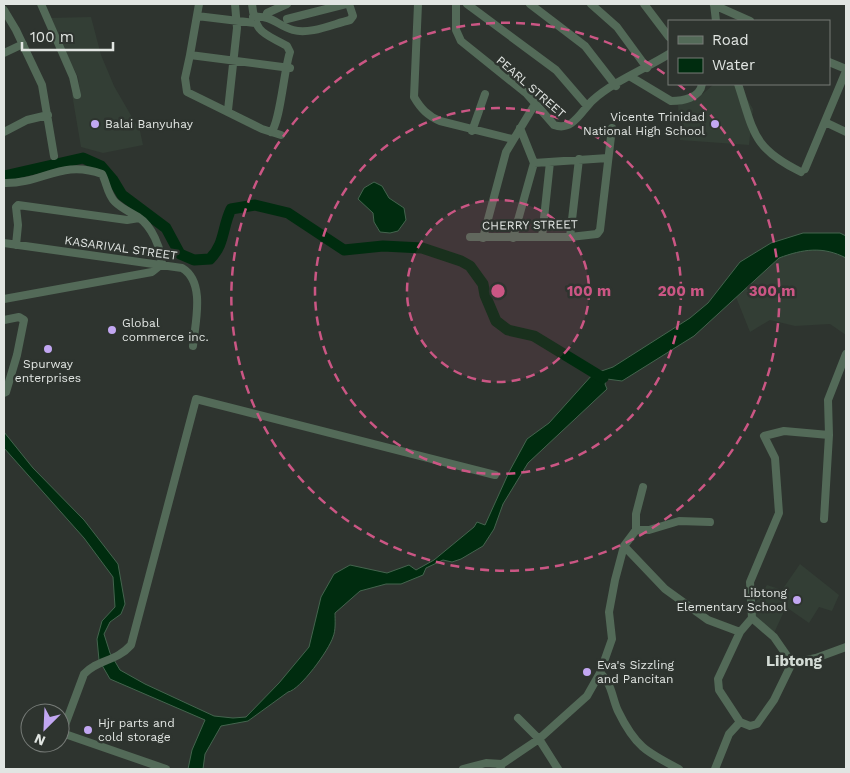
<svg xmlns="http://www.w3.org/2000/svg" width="850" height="773" viewBox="0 0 850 773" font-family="'Work Sans',sans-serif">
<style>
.built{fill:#333e35}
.water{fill:#002c0f;stroke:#44644e}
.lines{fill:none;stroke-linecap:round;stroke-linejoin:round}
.river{stroke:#002c0f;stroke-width:11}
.minor{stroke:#536a58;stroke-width:8}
.ring{fill:none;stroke:#cb5684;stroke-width:2.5;stroke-dasharray:9 6}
.poi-dot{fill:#c2a7f2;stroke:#2e342f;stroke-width:2}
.labels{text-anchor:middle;stroke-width:5;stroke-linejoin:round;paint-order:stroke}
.street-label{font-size:12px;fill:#e1e5e2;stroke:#2e342f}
.poi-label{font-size:12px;fill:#e1e5e2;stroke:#2e342f;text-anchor:start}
.quarter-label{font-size:15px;font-weight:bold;fill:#d3dbd5;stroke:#2e342f}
.centre{fill:#cb5684;stroke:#2e342f;stroke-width:2.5}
.ring-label{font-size:15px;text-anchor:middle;font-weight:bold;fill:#cb5684;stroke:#2e342f;stroke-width:5;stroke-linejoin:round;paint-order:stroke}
</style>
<rect width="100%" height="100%" fill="#2e342f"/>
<path class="built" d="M 91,17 L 101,55 L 114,86 L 140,131 L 143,145 L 103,153 L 81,147 L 72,94 L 80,91 L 78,77 L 48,18 Z
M 714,84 L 738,84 L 753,109 L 749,145 L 680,140 L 678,105 L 698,98 Z
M 816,249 L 837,253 L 846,258 L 846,335 L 830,324 L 795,326 L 770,320 L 750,332 L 736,297 L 779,258 L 795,252 Z
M 800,564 L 839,595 L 832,611 L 819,607 L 809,623 L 786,607 L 774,633 L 755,618 L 754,605 L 767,585 L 782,590 Z"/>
<path class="water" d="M 374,182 L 382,186 L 389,198 L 404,208 L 406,220 L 398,231 L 390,233 L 380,232 L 374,222 L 373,213 L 358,199 L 364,188 Z
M 803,233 L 840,233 L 846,236 L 846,258 C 823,246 803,249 779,258 L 694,336 L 622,381 L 607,379 L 605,384 L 607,389 L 528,463 L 503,504 L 494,529 L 483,546 L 461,559 L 452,562 L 443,560 L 426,568 L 423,575 L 401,584 L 386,584 L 360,591 L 335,613 C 335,620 336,630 333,637 C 329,650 300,690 288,692 L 248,721 L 221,726 L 205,754 L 203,769 L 188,769 L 192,750 L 205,720 L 110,679 L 99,660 L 97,639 L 102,621 L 115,607 L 113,577 L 84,538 L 4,448 L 4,432 L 33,468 L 84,520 L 118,564 L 125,604 L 121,614 L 110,622 L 104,634 L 110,653 L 120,670 L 145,684 L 214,716 L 233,718 L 246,717 L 279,683 L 309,647 L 321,597 L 334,574 L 350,565 L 387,573 L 409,565 L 416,570 L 434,560 L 474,527 L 477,522 L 485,525 L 509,472 L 527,439 L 549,423 L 593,374 L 613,367 L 690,318 L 708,303 L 740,262 L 771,243 Z"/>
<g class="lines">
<path class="river" d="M 4,176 L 83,158 L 101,166 L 113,180 L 122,195 L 166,228 L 180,254 L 194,260 L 210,259 C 225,244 222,228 231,209 L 255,205 L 288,213 L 344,250 L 383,246 L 422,248 L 461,261 L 470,266 L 483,284 L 485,295 L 496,321 L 508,330 L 534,336 L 603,378"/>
<path class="minor" d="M 41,4 L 73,77 L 77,95
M 199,4 L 190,55 L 290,68
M 252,4 C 255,34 264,33 287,46 L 290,52 C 284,69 280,124 271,132
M 418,4 L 414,97 C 421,109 428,116 440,121 L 512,139
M 456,4 L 456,30 L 461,41 L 527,94 L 554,125 C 573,132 581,111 593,100 C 614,81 645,69 669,54
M 467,4 L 556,70 L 587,106
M 530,4 L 585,46 L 616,86
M 591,4 L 617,27 L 647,68
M 644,4 L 669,37
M 714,4 L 716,21
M 714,5 L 750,21
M 4,10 L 16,30 L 42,85 L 54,156
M 197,16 L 255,23
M 266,16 L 267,13 L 287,4
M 253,17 C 273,15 276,25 293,30 C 310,35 333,24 350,20 L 353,16 L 349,4
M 287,19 L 346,4
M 4,53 L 23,44
M 190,55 L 185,78 L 187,92 L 262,129 L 281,135
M 829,62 L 846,69
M 631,77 L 671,101 C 683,101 700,98 702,84
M 738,84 C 754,132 752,148 801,172
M 228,110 L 237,28 L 235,4
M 825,122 L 846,132
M 520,128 L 534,163 L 608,158
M 472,131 L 485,94
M 4,132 L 27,120 L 48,115
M 805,169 L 846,71
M 4,183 C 43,184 61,159 102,174 C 107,183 107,194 115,202 C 121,208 130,212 138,217 C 152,226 161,248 162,264 L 152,272 L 4,299
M 470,237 L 570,237 L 597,234 L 600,230 L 612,128
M 542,237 L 550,162
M 570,237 L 579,159
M 483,238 L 506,152 L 535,104
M 513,238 L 534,163
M 4,243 L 182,268 C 206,282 195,323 193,346
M 16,245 L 18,225 L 16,207 L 18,205 L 127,220 L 139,218
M 4,320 L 19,317 L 24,320 L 17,355 L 6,392 L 4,393
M 824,519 L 829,435 L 828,400 L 846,354
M 636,530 L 649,530 L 679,521 L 710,522
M 624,546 L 665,589 L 708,620 L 740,632
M 752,618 L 774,637 L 792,663
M 792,663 L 774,700 L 757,724 L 750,726 L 740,722 L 719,690 L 718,679 L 740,632 L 752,618 L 750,582 L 779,513 L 775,458 L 764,436 L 784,431 L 829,435
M 792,663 L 816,658 L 846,647
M 600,673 L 612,639 L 609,612 L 615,580 L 624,546 L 636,530 L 636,514 L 643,487
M 518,718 L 539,739 L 558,769
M 166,769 L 62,733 L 84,674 C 98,659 116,662 131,645 L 196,399 L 495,475
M 463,769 L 486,763 L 502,764
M 500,769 L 502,764 L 539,739 L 587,696 L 600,673 C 612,683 612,698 618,711 C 635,746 646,752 679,769
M 715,769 L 729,734 L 740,722"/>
</g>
<circle cx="498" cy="291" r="91" fill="#cb5684" fill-opacity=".12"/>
<g class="ring">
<circle cx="498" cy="291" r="91"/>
<circle cx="498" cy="291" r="183"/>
<path d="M678 84A274 274 0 1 1 669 77"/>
</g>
<g class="poi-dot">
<circle cx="95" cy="124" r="5"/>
<circle cx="715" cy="124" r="5"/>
<circle cx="112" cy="330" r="5"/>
<circle cx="48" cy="349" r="5"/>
<circle cx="797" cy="600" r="5"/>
<circle cx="587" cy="672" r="5"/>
<circle cx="88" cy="730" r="5"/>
</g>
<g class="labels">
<g class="street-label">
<text transform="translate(531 87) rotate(41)" y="4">PEARL STREET</text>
<text transform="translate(530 225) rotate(-1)" y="4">CHERRY STREET</text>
<text transform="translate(121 248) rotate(8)" y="4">KASARIVAL STREET</text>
</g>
<g class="poi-label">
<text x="705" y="121" text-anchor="end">Vicente Trinidad<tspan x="705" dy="14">National High School</tspan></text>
<text x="105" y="128">Balai Banyuhay</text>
<text x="122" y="327">Global<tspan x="122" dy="14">commerce inc.</tspan></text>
<text x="48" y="368" text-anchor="middle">Spurway<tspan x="48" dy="14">enterprises</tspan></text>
<text x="787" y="597" text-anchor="end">Libtong<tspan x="787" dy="14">Elementary School</tspan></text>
<text x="597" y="669">Eva's Sizzling<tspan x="597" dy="14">and Pancitan</tspan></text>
<text x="98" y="727">Hjr parts and<tspan x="98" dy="14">cold storage</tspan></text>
</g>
<g class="quarter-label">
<text x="794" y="666">Libtong</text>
</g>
</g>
<circle cx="498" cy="291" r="8" class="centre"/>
<g class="ring-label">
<text x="589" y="296">100 m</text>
<text x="681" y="296">200 m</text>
<text x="772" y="296">300 m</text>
</g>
<rect width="850" height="773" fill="none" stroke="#e1e5e2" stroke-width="10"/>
<rect x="668" y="20" width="162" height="65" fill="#2e342f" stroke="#767b77"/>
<rect x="678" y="36" width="25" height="8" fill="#536a58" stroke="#767b77"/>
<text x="712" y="45" font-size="15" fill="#e1e5e2">Road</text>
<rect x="678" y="58" width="25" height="15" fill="#002c0f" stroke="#767b77"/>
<text x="712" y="70" font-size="15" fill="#e1e5e2">Water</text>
<g transform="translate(45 728) rotate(204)"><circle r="24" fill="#2e342f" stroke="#767b77"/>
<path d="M0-4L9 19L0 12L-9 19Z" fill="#c2a7f2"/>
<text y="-8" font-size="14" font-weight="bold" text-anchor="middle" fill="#e1e5e2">N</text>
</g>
<path d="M22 42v8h91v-8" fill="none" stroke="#e1e5e2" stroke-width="2.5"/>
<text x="30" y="42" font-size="15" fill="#e1e5e2" stroke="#2e342f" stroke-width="4" paint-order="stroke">100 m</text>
</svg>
